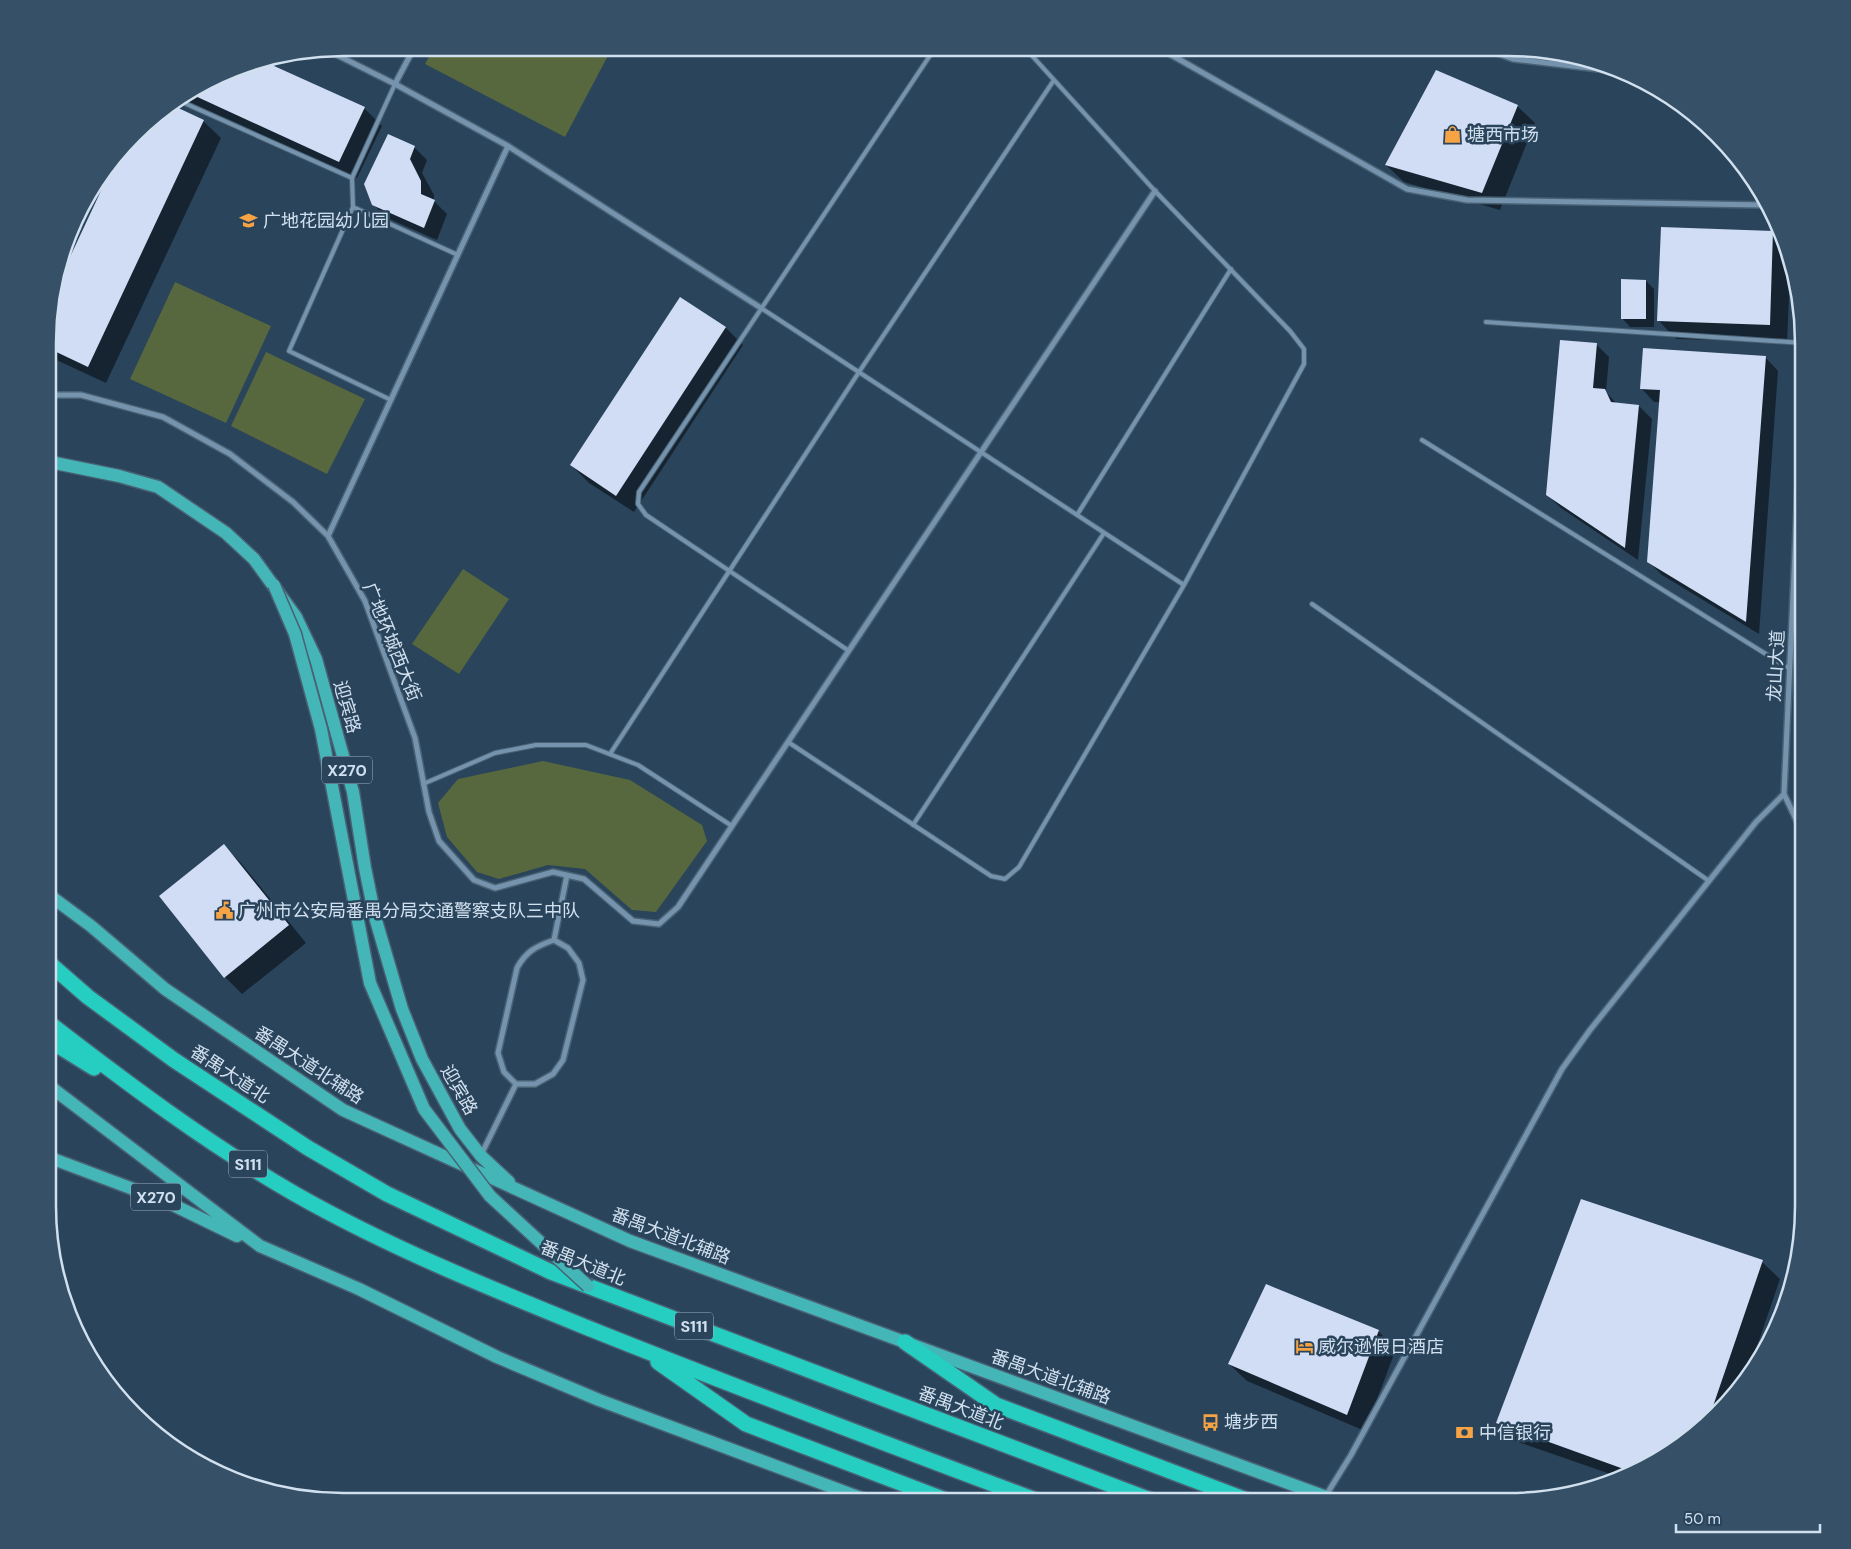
<svg xmlns="http://www.w3.org/2000/svg" width="1851" height="1549" viewBox="0 0 1851 1549" font-family="'DM Sans','Noto Sans SC',sans-serif">
<style>
.green{fill:#57683e}
.shadow{fill:#0007}
.building{fill:#d1dcf5}
.lines{fill:none;stroke-linecap:round;stroke-linejoin:round}
.lane-casing{stroke:#496174;stroke-width:6}
.street-casing{stroke:#496174;stroke-width:8}
.primary-casing{stroke:#496174;stroke-width:15}
.highway-casing{stroke:#496174;stroke-width:18}
.lane{stroke:#7593ad;stroke-width:4}
.street{stroke:#7593ad;stroke-width:5}
.primary{stroke:#45b6b8;stroke-width:12}
.highway{stroke:#25cec0;stroke-width:15}
.primary-bridge-casing{stroke:#496174;stroke-width:15;stroke-linecap:butt}
.primary-bridge{stroke:#45b6b8;stroke-width:12}
.labels{text-anchor:middle;stroke-width:5;stroke-linejoin:round;paint-order:stroke}
.shield{fill:#29445b;stroke:#9fb1c3;stroke-width:1}
.shield-label{font-size:16px;font-weight:bold;fill:#d1e0ef}
.poi-label{font-size:18px;fill:#d1e0ef;stroke:#29445b;text-anchor:start}
.street-label{font-size:18px;fill:#d1e0ef;stroke:#29445b}
.rim{fill:none;stroke:#d1e0ef;stroke-width:2.5}
</style>
<rect width="100%" height="100%" fill="#29445b"/>
<path class="green" d="M 434,48 L 612,48 L 565,137 L 425,64 Z
M 175,282 L 271,326 L 226,423 L 130,379 Z
M 266,352 L 365,399 L 327,474 L 231,426 Z
M 463,569 L 509,599 L 459,674 L 412,644 Z
M 543,761 L 630,780 L 702,825 L 707,841 L 656,912 L 632,910 L 585,869 L 548,865 L 499,879 L 477,872 L 447,837 L 438,803 L 458,779 Z"/>
<path class="shadow" d="M 261,61 L 364,108 L 382,126 L 357,178 L 185,100 L 248,63 Z
M 1517,106 L 1535,123 L 1500,210 L 1404,182 L 1386,165 Z
M 173,107 L 203,121 L 221,138 L 106,383 L 50,357 L 50,305 L 117,159 L 149,121 Z
M 414,147 L 427,160 L 422,173 L 434,195 L 434,201 L 447,214 L 437,240 L 387,218 L 373,204 Z
M 1773,233 L 1783,243 L 1790,274 L 1787,342 L 1676,339 L 1659,321 Z
M 1646,281 L 1654,289 L 1654,327 L 1630,327 L 1622,318 Z
M 680,298 L 726,328 L 743,345 L 634,512 L 589,483 L 571,465 Z
M 1596,344 L 1609,357 L 1606,392 L 1617,404 L 1639,406 L 1652,419 L 1638,560 L 1561,508 L 1547,495 Z
M 1765,357 L 1778,371 L 1759,634 L 1662,575 L 1649,562 L 1660,402 L 1654,402 L 1641,388 Z
M 224,846 L 241,863 L 306,943 L 242,994 L 225,977 Z
M 1803,934 L 1803,947 L 1798,936 Z
M 1762,1262 L 1780,1279 L 1751,1364 L 1717,1415 L 1622,1478 L 1515,1441 L 1497,1423 Z
M 1378,1331 L 1396,1349 L 1365,1431 L 1247,1381 L 1229,1364 Z"/>
<path class="building" d="M 263,61 L 365,107 L 339,162 L 193,95 L 248,63 Z
M 1436,70 L 1518,105 L 1482,193 L 1385,165 Z
M 174,106 L 204,120 L 88,367 L 50,349 L 50,305 L 56,287 L 114,163 L 149,121 Z
M 388,134 L 415,146 L 410,159 L 421,181 L 421,194 L 435,200 L 424,228 L 372,205 L 364,184 Z
M 1661,227 L 1773,231 L 1770,325 L 1657,321 Z
M 1621,279 L 1646,280 L 1646,319 L 1621,319 Z
M 680,297 L 726,327 L 616,496 L 570,465 Z
M 1560,340 L 1597,343 L 1593,388 L 1605,389 L 1611,402 L 1639,405 L 1625,548 L 1546,495 Z
M 1643,348 L 1766,356 L 1746,622 L 1647,562 L 1660,390 L 1640,389 Z
M 224,844 L 289,925 L 224,978 L 159,896 Z
M 1581,1199 L 1763,1260 L 1708,1421 L 1632,1472 L 1496,1423 Z
M 1266,1284 L 1379,1330 L 1347,1415 L 1228,1364 Z"/>
<g class="lines">
<defs>
<path id="lane" d="M 182,102 L 352,178
M 353,207 L 458,255
M 761,308 L 1184,585
M 1486,322 L 1803,343
M 391,400 L 289,351 L 353,207 L 352,178 L 395,84
M 1422,440 L 1790,669
M 1077,515 L 1231,269
M 1312,604 L 1709,881
M 849,651 L 646,515 L 638,504 L 639,492 L 935,48
M 788,742 L 991,876 L 1005,879 L 1019,867 L 1184,585 L 1304,364 L 1304,349 L 1290,331 L 1155,191 L 1025,48
M 610,754 L 859,372 L 1054,80
M 423,784 L 495,753 L 536,745 L 586,745 L 638,765 L 732,826
M 913,825 L 1104,533"/>
<path id="street" d="M 1159,48 L 1407,189 L 1467,200 L 1764,205
M 1483,48 L 1513,59 L 1623,72
M 327,50 L 395,84 L 508,146 L 761,308
M 395,84 L 414,48
M 50,395 L 81,395 L 163,417 L 230,454 L 293,502 L 328,536 L 365,601 L 415,738 L 429,812 L 439,841 L 474,880 L 495,888 L 553,872 L 584,879 L 633,921 L 659,924 L 678,907 L 1155,191
M 328,536 L 508,146
M 1803,834 L 1784,794 L 1803,375
M 554,940 L 568,948 L 579,963 L 583,980 L 563,1060 L 553,1074 L 535,1084 L 516,1084 L 504,1072 L 498,1053 L 517,968 C 526,951 537,946 554,940 Z
M 554,940 L 567,875
M 481,1155 L 516,1084
M 1325,1497 L 1351,1455 L 1562,1069 L 1590,1030 L 1756,822 L 1784,794"/>
<path id="primary" d="M 50,462 L 119,476 L 158,487 L 226,533 L 254,559 L 296,617 L 316,659 L 353,792 L 365,868 L 375,917 L 402,1009 L 422,1059 L 460,1129 L 481,1156 L 509,1182
M 49,895 L 91,926 L 165,989 L 343,1110 L 630,1241 L 1337,1501
M 48,1085 L 260,1246 L 359,1289 L 497,1357 L 599,1400 L 869,1501
M 48,1157 L 165,1201 L 237,1236"/>
<path id="highway" d="M 49,963 L 88,997 L 174,1060 L 308,1148 L 387,1194 L 551,1272 L 1153,1501
M 49,1023 C 128,1084 208,1144 295,1194 C 390,1248 492,1289 593,1330 C 740,1389 889,1445 1038,1501
M 49,1040 L 94,1068
M 905,1342 L 996,1405 L 1249,1501
M 658,1362 L 746,1424 L 948,1501"/>
</defs>
<use href="#lane" class="lane-casing"/>
<use href="#street" class="street-casing"/>
<use href="#primary" class="primary-casing"/>
<use href="#highway" class="highway-casing"/>
<use href="#lane" class="lane"/>
<use href="#street" class="street"/>
<use href="#primary" class="primary"/>
<use href="#highway" class="highway"/>
<defs>
<path id="primary-bridge" d="M 274,585 L 295,634 L 321,729 L 370,983 L 424,1109 L 490,1196 L 588,1286"/>
</defs>
<use href="#primary-bridge" class="primary-bridge-casing"/>
<use href="#primary-bridge" class="primary-bridge"/>
</g>
<defs>
<symbol id="shop-bare" viewBox="-9 -9 18 18"><path d="M-5-2.5h2.3a2.7 3.5 0 0 1 5.4 0H5L5.5 6h-11ZM-1.5-2.5h3a1.5 2.3 0 0 0-3 0Z" fill="#f5a345" stroke="#29445b" stroke-width="2.5" paint-order="stroke"/></symbol>
<symbol id="school-bare" viewBox="-9 -9 18 18"><path d="M0-5L7-2L0 1L-7-2ZM-4 1L0 2.5L4 1V4Q0 6-4 4Z" fill="#f5a345" stroke="#29445b" stroke-width="2.5" paint-order="stroke"/></symbol>
<symbol id="civic-bare" viewBox="-9 -9 18 18"><path d="M-.6-6.5H3V-4.5H.6V-3L4-1V1h2V6H-6V1h2V-1L-.6-3ZM-1.2 2.5V6h2.4V2.5Z" fill="#f5a345" stroke="#29445b" stroke-width="2.5" paint-order="stroke"/></symbol>
<symbol id="hotel-bare" viewBox="-9 -9 18 18"><path d="M-6-4.5h1.5V1H6V5H4.5V3h-9V5H-6ZM-4 0a1.8 1.8 0 1 1 3.6 0ZM.5 0V-2.5h3Q6-2.5 6 0Z" fill="#f5a345" stroke="#29445b" stroke-width="2.5" paint-order="stroke"/></symbol>
<symbol id="bus-bare" viewBox="-9 -9 18 18"><path d="M-5-6H5V4H4V6H2V4H-2V6H-4V4H-5ZM-3.5-4V0h7V-4ZM-3.5 1.2v1.5H-2V1.2ZM2 1.2v1.5H3.5V1.2Z" fill="#f5a345" stroke="#29445b" stroke-width="2.5" paint-order="stroke"/></symbol>
<symbol id="bank-bare" viewBox="-9 -9 18 18"><path d="M-6-4H6V4H-6ZM0-2.3a2.3 2.3 0 1 0 0 4.6a2.3 2.3 0 1 0 0-4.6Z" fill="#f5a345" stroke="#29445b" stroke-width="2.5" paint-order="stroke"/></symbol>
</defs>
<g fill-rule="evenodd">
<use href="#shop-bare" x="1440" y="122" width="25" height="25"/>
<use href="#school-bare" x="236" y="208" width="25" height="25"/>
<use href="#civic-bare" x="212" y="898" width="25" height="25"/>
<use href="#hotel-bare" x="1292" y="1334" width="25" height="25"/>
<use href="#bus-bare" x="1198" y="1410" width="25" height="25"/>
<use href="#bank-bare" x="1452" y="1420" width="25" height="25"/>
</g>
<g class="labels">
<g class="shield">
<rect x="322" y="756.5" width="50" height="27" rx="4"/>
<rect x="229" y="1150.5" width="38" height="27" rx="4"/>
<rect x="131" y="1183.5" width="50" height="27" rx="4"/>
<rect x="675" y="1312.5" width="38" height="27" rx="4"/>
</g>
<g class="shield-label">
<text x="347" y="776">X270</text>
<text x="248" y="1170">S111</text>
<text x="156" y="1203">X270</text>
<text x="694" y="1332">S111</text>
</g>
<g class="poi-label">
<text x="1467" y="141">塘西市场</text>
<text x="263" y="227">广地花园幼儿园</text>
<text x="238" y="917">广州市公安局番禺分局交通警察支队三中队</text>
<text x="1318" y="1353">威尔逊假日酒店</text>
<text x="1224" y="1428">塘步西</text>
<text x="1479" y="1439">中信银行</text>
</g>
<g class="street-label">
<text transform="translate(392 642) rotate(68)" y="6">广地环城西大街</text>
<text transform="translate(1776 666) rotate(-87)" y="6">龙山大道</text>
<text transform="translate(347 707) rotate(74)" y="6">迎宾路</text>
<text transform="translate(309 1065) rotate(33)" y="6">番禺大道北辅路</text>
<text transform="translate(230 1074) rotate(33)" y="6">番禺大道北</text>
<text transform="translate(459 1090) rotate(60)" y="6">迎宾路</text>
<text transform="translate(671 1236) rotate(21)" y="6">番禺大道北辅路</text>
<text transform="translate(583 1263) rotate(22)" y="6">番禺大道北</text>
<text transform="translate(1051 1377) rotate(20)" y="6">番禺大道北辅路</text>
<text transform="translate(961 1408) rotate(21)" y="6">番禺大道北</text>
</g>
</g>
<path d="M0 0H1851V1549H0ZM343 56H1508A287 287 0 0 1 1795 343V1206A287 287 0 0 1 1508 1493H343A287 287 0 0 1 56 1206V343A287 287 0 0 1 343 56Z" fill="#365067" fill-rule="evenodd"/>
<path class="rim" d="M343 56H1508A287 287 0 0 1 1795 343V1206A287 287 0 0 1 1508 1493H343A287 287 0 0 1 56 1206V343A287 287 0 0 1 343 56Z"/>
<path d="M1676 1524v8h144v-8" fill="none" stroke="#d1e0ef" stroke-width="2.5"/>
<text x="1684" y="1524" font-size="15" fill="#d1e0ef" stroke="#29445b" stroke-width="4" paint-order="stroke">50 m</text>
</svg>
